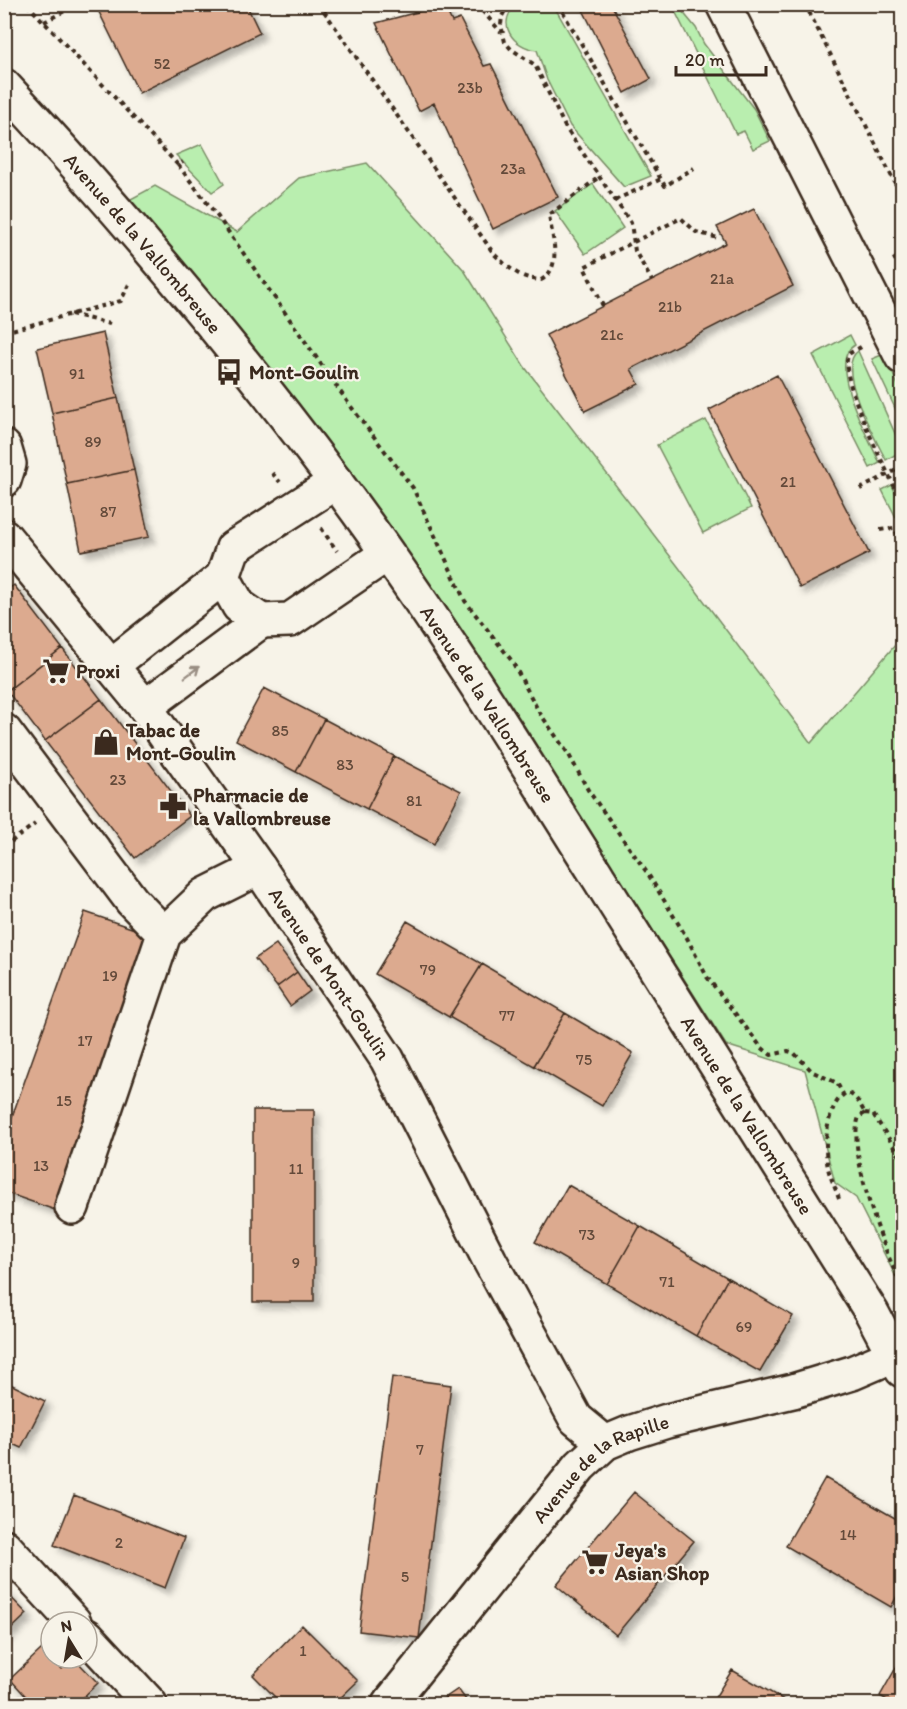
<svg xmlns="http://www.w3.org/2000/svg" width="907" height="1709" viewBox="0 0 907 1709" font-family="Itim,sans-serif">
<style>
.green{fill:#b9eeaf;stroke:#7a8c66;stroke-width:1.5}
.building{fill:#dcaa8f;stroke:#3b2a1e;stroke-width:1.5;filter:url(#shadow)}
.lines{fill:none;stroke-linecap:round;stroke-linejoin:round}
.minor-casing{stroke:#3b2a1e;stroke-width:38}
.path{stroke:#3b2a1e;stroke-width:4;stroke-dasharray:4.5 4.5;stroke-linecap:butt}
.minor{stroke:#f7f3e8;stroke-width:33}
.oneway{stroke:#998e83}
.labels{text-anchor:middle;stroke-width:4.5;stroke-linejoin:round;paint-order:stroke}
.number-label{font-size:16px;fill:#634a3a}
.street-label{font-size:20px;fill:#3b2a1e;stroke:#f7f3e8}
.poi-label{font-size:20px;font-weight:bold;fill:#3b2a1e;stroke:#f7f3e8;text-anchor:start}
</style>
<defs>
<filter id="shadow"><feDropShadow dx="5.5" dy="5.5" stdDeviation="3" flood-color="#0004"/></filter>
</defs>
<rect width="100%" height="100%" fill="#f7f3e8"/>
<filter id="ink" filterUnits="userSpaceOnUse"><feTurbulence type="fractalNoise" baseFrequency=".0167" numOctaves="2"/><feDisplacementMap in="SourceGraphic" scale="12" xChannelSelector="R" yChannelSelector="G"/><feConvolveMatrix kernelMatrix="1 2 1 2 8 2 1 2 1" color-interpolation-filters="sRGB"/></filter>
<g filter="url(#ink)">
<path class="green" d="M 517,4 L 551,5 L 555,8 L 651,176 L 624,187 L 570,126 L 547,80 L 537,50 C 513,47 495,24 517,4 Z
M 672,5 L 677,5 L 696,28 L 704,44 L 754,109 L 770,141 L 753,149 L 744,131 L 736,134 Z
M 202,144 L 224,184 L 212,192 L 176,155 Z
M 367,163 L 464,270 L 524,366 L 677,565 L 811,743 L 902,637 L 902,1289 L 856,1198 L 835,1183 L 805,1070 L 726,1045 L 467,638 L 300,433 L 129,200 L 155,186 L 237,232 L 299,178 Z
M 593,184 L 623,228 L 585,254 L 555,211 Z
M 850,335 L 855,345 C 825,361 869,440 880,463 L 870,468 L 813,355 Z
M 858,351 L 902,449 L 902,451 L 886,460 C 876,440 834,368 858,351 Z
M 884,354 L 902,394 L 902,423 L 872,359 Z
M 706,420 L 751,508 L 703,533 L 657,445 Z
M 892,485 L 902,508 L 902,529 L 882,490 Z"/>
<path class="building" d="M 95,4 L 168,4 L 169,7 L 175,4 L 246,4 L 260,33 L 139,93 Z
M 580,4 L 611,4 L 651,79 L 625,93 Z
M 444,5 L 452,22 L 460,19 L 484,66 L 491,64 L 558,197 L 493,229 L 434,103 L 419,111 L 376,23 Z
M 754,209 L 793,286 L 631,369 L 639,384 L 585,411 L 546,335 L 726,243 L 717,227 Z
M 103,333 L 118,398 L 52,413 L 37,348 Z
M 777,375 L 869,553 L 800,588 L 709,410 Z
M 118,398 L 134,470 L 67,484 L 52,413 Z
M 134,470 L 149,537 L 81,551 L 67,484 Z
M 14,585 L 62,648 L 7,691 L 4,687 L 4,592 Z
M 62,648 L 101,699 L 45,741 L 7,691 Z
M 264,688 L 324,719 L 296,772 L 236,740 Z
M 101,699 L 190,816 L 135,858 L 45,741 Z
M 324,719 L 394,756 L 367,809 L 296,772 Z
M 394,756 L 461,791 L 434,844 L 367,809 Z
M 85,912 L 152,935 L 55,1210 L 4,1192 L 4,1139 Z
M 407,921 L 482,964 L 449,1017 L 375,974 Z
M 276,944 L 297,972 L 277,987 L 255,959 Z
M 482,964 L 565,1013 L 534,1066 L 449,1017 Z
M 297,972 L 310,991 L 290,1006 L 277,987 Z
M 565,1013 L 633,1053 L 602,1106 L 534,1066 Z
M 253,1110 L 314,1110 L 314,1302 L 253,1302 Z
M 568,1185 L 640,1226 L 607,1284 L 535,1242 Z
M 640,1226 L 728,1278 L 696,1336 L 607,1284 Z
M 728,1278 L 793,1316 L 760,1372 L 696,1336 Z
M 392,1377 L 451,1385 L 419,1638 L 359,1631 Z
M 4,1381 L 45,1401 L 21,1448 L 4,1440 Z
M 825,1478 L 902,1522 L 902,1587 L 891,1607 L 786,1546 Z
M 634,1492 L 694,1541 L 616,1635 L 556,1585 Z
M 74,1495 L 184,1538 L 165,1588 L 54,1545 Z
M 4,1590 L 27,1614 L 4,1636 Z
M 302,1625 L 358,1681 L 334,1704 L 282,1704 L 253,1675 Z
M 43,1648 L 62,1669 L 74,1658 L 98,1683 L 76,1704 L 33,1704 L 10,1679 Z
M 902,1657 L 902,1704 L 894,1704 L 880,1696 Z
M 732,1670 L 791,1704 L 711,1704 Z
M 458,1689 L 469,1704 L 436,1704 Z"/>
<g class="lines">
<defs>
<g id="minor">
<path d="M 723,4 L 902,357"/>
<path id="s1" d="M 4,86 C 121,212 232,343 335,481 C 430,608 514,743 598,877 C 689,1023 780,1169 872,1313 L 902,1370"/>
<path d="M 4,447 L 9,464 L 4,480"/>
<path d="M 336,482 L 233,548 L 223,577 L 239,606 L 261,621 L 290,620 L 387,554"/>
<path id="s2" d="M 4,536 L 145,707 L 259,868 L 387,1059 L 490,1261 L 576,1419 L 605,1443"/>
<path d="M 112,665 L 223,577"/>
<path d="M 145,707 L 261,621"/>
<path d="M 4,731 L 132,901 L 164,934"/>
<path d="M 72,1207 L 164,934 L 205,895 L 259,868"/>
<path d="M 4,1546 L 74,1622"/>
<path d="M 87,1636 L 150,1704"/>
<path id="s3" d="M 389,1704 L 580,1466 L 605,1443 L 629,1433 L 667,1421 L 793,1391 L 852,1373 L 894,1355"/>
</g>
</defs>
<use href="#minor" class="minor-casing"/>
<path class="path" d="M 27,4 L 178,165 L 183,162
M 319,4 L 494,254 C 509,268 520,279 541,280 C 563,268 552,236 549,215 L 599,177
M 476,4 L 501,32
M 509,4 L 502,16 L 501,25 L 505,42 L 511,49 L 535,65 L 565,127 L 631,223 L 635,251 L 652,281
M 558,4 L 665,186 L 694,168
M 805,4 L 902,197
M 44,22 L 78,4
M 178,165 L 218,217 L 349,404 L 413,488 L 465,601 L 512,661 L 539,712 L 569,755 L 588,790 L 648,874 L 687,938 L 707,977 L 761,1047 L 771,1055 L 788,1051 L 794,1053 L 813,1072 L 837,1083 L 843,1094
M 615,200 L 661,179
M 893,260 L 902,255
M 603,306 L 584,267 L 681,218 L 696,232 L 718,238
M 71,314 L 110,324
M 4,332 L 121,301 L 129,284
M 861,347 C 858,349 852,351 849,354 C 835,375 891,478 902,502
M 272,473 L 280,482
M 860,489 L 902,467
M 321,528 L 337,551
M 880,530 L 894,528 L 902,544
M 4,847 L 35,824
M 865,1113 L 859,1117 C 846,1150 885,1254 902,1286
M 865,1113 L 873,1114 L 902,1159
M 839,1199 C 836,1190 832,1181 829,1172 C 823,1151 825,1105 846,1093 C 856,1094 860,1105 865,1113"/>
<use href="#minor" class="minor"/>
</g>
<defs><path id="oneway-shaft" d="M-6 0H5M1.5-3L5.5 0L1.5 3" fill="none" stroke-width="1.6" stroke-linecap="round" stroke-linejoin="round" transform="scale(1.5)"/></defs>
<use class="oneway" href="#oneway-shaft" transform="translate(192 672) rotate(-37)"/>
</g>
<defs>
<symbol id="bus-bare" viewBox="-9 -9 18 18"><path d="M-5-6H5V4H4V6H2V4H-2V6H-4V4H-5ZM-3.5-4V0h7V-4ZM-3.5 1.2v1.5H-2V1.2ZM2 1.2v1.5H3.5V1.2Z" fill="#3b2a1e" stroke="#f7f3e8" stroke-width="2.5" paint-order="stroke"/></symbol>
<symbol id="supermarket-bare" viewBox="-9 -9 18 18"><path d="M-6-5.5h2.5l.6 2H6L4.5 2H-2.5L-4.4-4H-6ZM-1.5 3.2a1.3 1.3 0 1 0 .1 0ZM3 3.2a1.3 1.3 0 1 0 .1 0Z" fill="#3b2a1e" stroke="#f7f3e8" stroke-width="2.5" paint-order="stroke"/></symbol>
<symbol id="shop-bare" viewBox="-9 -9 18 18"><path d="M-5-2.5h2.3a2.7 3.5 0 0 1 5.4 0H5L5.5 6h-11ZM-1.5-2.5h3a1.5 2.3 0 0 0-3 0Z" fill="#3b2a1e" stroke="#f7f3e8" stroke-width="2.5" paint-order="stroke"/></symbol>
<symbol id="pharmacy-bare" viewBox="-9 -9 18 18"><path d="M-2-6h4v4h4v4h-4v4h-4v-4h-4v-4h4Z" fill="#3b2a1e" stroke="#f7f3e8" stroke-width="2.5" paint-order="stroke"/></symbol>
</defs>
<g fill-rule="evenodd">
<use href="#bus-bare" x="210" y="353" width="38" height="38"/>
<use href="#supermarket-bare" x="37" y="652" width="38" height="38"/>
<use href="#shop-bare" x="87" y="723" width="38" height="38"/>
<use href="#pharmacy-bare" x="154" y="787" width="38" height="38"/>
<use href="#supermarket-bare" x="576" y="1543" width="38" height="38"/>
</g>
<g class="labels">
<g class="number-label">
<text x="162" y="69">52</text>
<text x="470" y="93">23b</text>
<text x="513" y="174">23a</text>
<text x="722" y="284">21a</text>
<text x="670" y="312">21b</text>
<text x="612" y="340">21c</text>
<text x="77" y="379">91</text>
<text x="93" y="447">89</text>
<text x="788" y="487">21</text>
<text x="108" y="517">87</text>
<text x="280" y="736">85</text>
<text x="345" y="770">83</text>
<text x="118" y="785">23</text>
<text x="414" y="806">81</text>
<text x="428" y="975">79</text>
<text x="110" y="981">19</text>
<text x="507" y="1021">77</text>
<text x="85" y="1046">17</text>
<text x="584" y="1065">75</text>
<text x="64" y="1106">15</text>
<text x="41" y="1171">13</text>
<text x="296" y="1174">11</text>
<text x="587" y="1240">73</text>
<text x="296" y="1268">9</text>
<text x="667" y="1287">71</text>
<text x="744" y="1332">69</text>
<text x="420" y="1455">7</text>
<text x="848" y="1540">14</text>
<text x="119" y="1548">2</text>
<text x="405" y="1582">5</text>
<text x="303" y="1656">1</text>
</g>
<g class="street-label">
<text dy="7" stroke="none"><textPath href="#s1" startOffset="210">Avenue de la Vallombreuse</textPath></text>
<text dy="7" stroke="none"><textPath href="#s1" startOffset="786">Avenue de la Vallombreuse</textPath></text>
<text dy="7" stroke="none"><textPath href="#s2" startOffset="546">Avenue de Mont-Goulin</textPath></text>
<text dy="7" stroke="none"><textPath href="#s1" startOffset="1272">Avenue de la Vallombreuse</textPath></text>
<text dy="7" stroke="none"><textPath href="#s3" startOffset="321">Avenue de la Rapille</textPath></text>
</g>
<g class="poi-label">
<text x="249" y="379">Mont-Goulin</text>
<text x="76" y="678">Proxi</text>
<text x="126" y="737">Tabac de<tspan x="126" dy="23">Mont-Goulin</tspan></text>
<text x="193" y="802">Pharmacie de<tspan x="193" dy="23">la Vallombreuse</tspan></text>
<text x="615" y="1557">Jeya's<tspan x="615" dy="23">Asian Shop</tspan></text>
</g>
</g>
<rect width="907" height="1709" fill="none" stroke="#f7f3e8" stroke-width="24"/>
<rect x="12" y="12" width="883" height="1685" fill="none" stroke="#3b2a1e" stroke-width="2" filter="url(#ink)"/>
<g transform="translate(69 1640) rotate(349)"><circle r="28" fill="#f7f3e8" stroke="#aca397" stroke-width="1.5"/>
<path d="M0-4.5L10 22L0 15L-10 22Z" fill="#3b2a1e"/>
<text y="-9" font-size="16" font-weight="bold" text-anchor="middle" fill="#3b2a1e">N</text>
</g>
<path d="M676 66v9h90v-9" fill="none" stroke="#3b2a1e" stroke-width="3"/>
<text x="685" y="66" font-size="18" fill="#3b2a1e" stroke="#f7f3e8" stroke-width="4.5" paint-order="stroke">20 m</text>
</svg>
